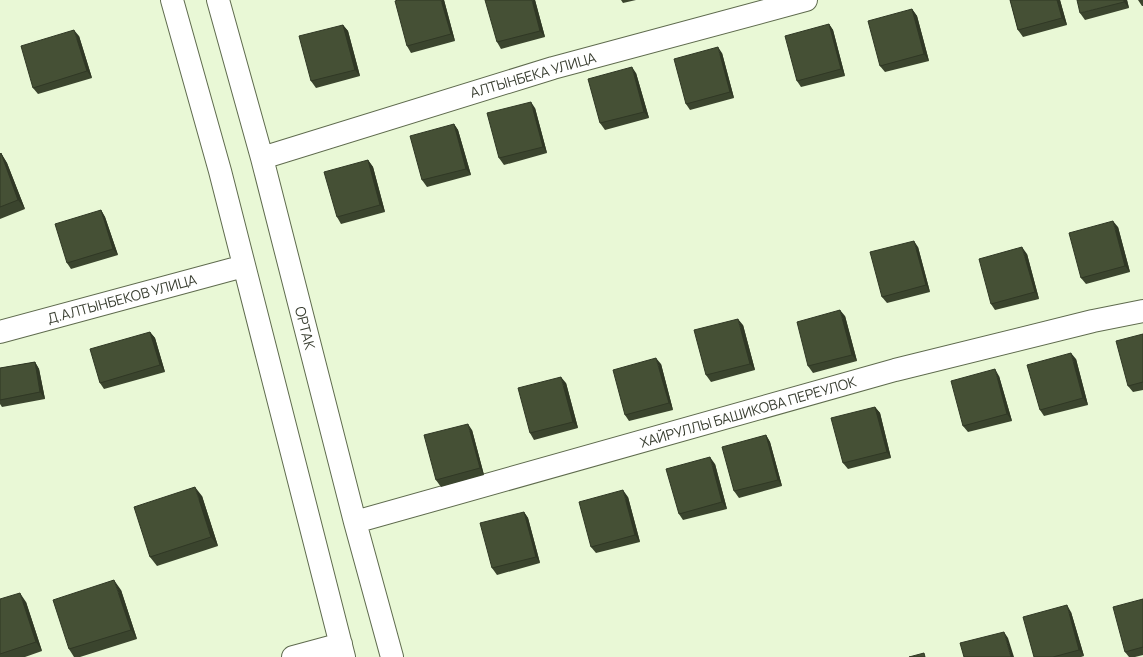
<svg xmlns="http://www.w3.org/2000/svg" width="1143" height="657" viewBox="0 0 1143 657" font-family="Manrope,sans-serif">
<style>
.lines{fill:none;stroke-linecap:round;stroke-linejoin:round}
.minor-casing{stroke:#5f6b4e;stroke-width:24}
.minor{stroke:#fff;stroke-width:22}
.wall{fill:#3b452e}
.shaded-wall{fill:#303825}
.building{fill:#455035;stroke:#303825}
.labels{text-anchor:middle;stroke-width:4;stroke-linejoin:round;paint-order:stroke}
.street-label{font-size:14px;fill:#383d30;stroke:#fff}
</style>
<rect width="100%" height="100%" fill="#e9f8d6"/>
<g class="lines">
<defs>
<path id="minor" d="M 172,0 L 220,171 L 344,657
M 218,0 L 262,158 L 355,522 L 392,657
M 262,158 L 553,68 L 806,0
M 0,332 L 244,266
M 355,522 L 895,370 L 1093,321 L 1143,311
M 293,657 L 341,644"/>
</defs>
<use href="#minor" class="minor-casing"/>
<use href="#minor" class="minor"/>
</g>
<path class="wall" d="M 444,0 L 455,41 L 411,53 L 407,46 Z
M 535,0 L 545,37 L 501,49 L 497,42 Z
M 621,0 L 636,0 L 623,3 Z
M 1010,0 L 1060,0 L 1067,25 L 1023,37 L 1018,30 Z
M 1127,0 L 1129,8 L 1085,20 L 1080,13 Z
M 1138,0 L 1143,0 L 1143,6 L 1142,6 Z
M 912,9 L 917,16 L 929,61 L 885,72 L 880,66 Z
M 829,24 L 833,30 L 845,76 L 801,87 L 797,81 Z
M 343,25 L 348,31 L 360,76 L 316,88 L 311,81 Z
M 79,36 L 92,78 L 38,94 L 33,88 Z
M 722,53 L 734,98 L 690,110 L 686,104 Z
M 636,73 L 649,118 L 605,130 L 600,123 Z
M 535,108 L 547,153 L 504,165 L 499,158 Z
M 454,124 L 458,130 L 471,175 L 427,187 L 422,180 Z
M 1,153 L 7,163 L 25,209 L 0,219 L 0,154 Z
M 368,160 L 373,167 L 385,212 L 341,224 L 337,217 Z
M 101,210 L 105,217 L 118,255 L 71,269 L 67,263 Z
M 1118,227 L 1130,272 L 1086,284 L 1081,278 Z
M 918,247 L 930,292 L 887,303 L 882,297 Z
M 1027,254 L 1039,299 L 995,310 L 991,304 Z
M 845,316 L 857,361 L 813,373 L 808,366 Z
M 743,325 L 755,370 L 711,382 L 706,375 Z
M 150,332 L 155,338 L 165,372 L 104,389 L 100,383 Z
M 1143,334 L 1143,390 L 1133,392 L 1128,386 Z
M 1076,359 L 1088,405 L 1044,416 L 1040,410 Z
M 35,362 L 39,369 L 45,399 L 2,407 L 0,404 L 0,368 Z
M 661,364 L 673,410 L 629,421 L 625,415 Z
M 999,376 L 1012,421 L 968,432 L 963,426 Z
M 566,383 L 578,428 L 534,440 L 530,433 Z
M 875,407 L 880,413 L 891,458 L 848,469 L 843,463 Z
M 472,430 L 484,475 L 441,487 L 436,480 Z
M 766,435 L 770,442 L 782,486 L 739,498 L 734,491 Z
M 715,464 L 727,509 L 683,520 L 679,514 Z
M 202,496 L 218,546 L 157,566 L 150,557 Z
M 628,497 L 640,542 L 596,553 L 591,547 Z
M 524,512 L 528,518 L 540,563 L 497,575 L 492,568 Z
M 121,590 L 137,639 L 80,657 L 74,657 L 69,649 Z
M 0,599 L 26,602 L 42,651 L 25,657 L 0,657 Z
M 1143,599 L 1143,655 L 1135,657 L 1129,657 L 1125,652 Z
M 1071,612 L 1084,656 L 1081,657 L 1034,657 Z"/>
<path class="shaded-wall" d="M 441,0 L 444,0 L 455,41 L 451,34 Z
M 532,0 L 535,0 L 545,37 L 540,31 Z
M 1057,0 L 1060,0 L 1067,25 L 1062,18 Z
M 1124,0 L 1127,0 L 1129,8 L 1124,2 Z
M 912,9 L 917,16 L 929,61 L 924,54 Z
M 829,24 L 833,30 L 845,76 L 841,69 Z
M 343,25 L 348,31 L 360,76 L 355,70 Z
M 74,30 L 79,36 L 92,78 L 87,71 Z
M 718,47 L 722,53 L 734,98 L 730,92 Z
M 632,67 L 636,73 L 649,118 L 644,112 Z
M 531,102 L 535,108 L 547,153 L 543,147 Z
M 454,124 L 458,130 L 471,175 L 466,169 Z
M 1,153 L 7,163 L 25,209 L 18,200 Z
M 368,160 L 373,167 L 385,212 L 380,205 Z
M 101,210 L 105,217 L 118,255 L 113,249 Z
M 1113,221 L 1118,227 L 1130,272 L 1125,266 Z
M 914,241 L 918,247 L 930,292 L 926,285 Z
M 1022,247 L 1027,254 L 1039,299 L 1035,292 Z
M 840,310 L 845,316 L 857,361 L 852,355 Z
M 738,319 L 743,325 L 755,370 L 750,364 Z
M 150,332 L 155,338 L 165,372 L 160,365 Z
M 1071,353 L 1076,359 L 1088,405 L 1083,398 Z
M 656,358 L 661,364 L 673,410 L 669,403 Z
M 35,362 L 39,369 L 45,399 L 40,392 Z
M 995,369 L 999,376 L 1012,421 L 1007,414 Z
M 561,377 L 566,383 L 578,428 L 573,422 Z
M 875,407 L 880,413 L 891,458 L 887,452 Z
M 468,424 L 472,430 L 484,475 L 480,468 Z
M 766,435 L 770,442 L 782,486 L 778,480 Z
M 710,457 L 715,464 L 727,509 L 722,502 Z
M 195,487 L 202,496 L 218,546 L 211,537 Z
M 623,490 L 628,497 L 640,542 L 635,535 Z
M 524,512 L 528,518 L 540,563 L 536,557 Z
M 114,580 L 121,590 L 137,639 L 131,630 Z
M 20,593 L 26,602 L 42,651 L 36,642 Z
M 1067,605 L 1071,612 L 1084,656 L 1079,650 Z
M 1004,632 L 1008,638 L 1014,657 L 1011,657 Z"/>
<path class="building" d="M 398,0 L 441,0 L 451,34 L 407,46 L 395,1 Z
M 485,0 L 532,0 L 540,31 L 497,42 Z
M 1010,0 L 1057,0 L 1062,18 L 1018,30 Z
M 1077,0 L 1124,0 L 1124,2 L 1080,13 Z
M 912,9 L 924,54 L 880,66 L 868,21 Z
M 829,24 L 841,69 L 797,81 L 785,36 Z
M 343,25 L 355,70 L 311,81 L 299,36 Z
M 74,30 L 87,71 L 33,88 L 21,46 Z
M 718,47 L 730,92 L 686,104 L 674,59 Z
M 632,67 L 644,112 L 600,123 L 588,79 Z
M 531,102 L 543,147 L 499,158 L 487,113 Z
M 454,124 L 466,169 L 422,180 L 410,136 Z
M 1,153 L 18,200 L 0,207 L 0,154 Z
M 368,160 L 380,205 L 337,217 L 324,172 Z
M 101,210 L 113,249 L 67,263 L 55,224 Z
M 1113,221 L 1125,266 L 1081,278 L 1069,233 Z
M 914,241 L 926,285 L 882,297 L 870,252 Z
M 1022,247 L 1035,292 L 991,304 L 979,259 Z
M 840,310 L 852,355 L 808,366 L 797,322 Z
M 738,319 L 750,364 L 706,375 L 694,330 Z
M 150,332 L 160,365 L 100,383 L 90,349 Z
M 1143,334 L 1143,382 L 1128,386 L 1116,341 Z
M 1071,353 L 1083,398 L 1040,410 L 1027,365 Z
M 656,358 L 669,403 L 625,415 L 613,370 Z
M 35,362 L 40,392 L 0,400 L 0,368 Z
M 995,369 L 1007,414 L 963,426 L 951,381 Z
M 561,377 L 573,422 L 530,433 L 518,388 Z
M 875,407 L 887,452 L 843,463 L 831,418 Z
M 468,424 L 480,468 L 436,480 L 424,435 Z
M 766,435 L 778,480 L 734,491 L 722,447 Z
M 710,457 L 722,502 L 679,514 L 666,469 Z
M 195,487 L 211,537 L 150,557 L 134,507 Z
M 623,490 L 635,535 L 591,547 L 579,502 Z
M 524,512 L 536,557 L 492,568 L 480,523 Z
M 114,580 L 131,630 L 69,649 L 53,600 Z
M 20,593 L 36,642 L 0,654 L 0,599 Z
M 1143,599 L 1143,647 L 1125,652 L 1113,607 Z
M 1067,605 L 1079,650 L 1053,657 L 1034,657 L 1023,617 Z
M 1004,632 L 1011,657 L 964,657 L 960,643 Z
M 924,653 L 925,657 L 909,657 Z"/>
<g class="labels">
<g class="street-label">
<text transform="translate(533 75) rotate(-16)" y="5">АЛТЫНБЕКА УЛИЦА</text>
<text transform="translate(122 299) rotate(-15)" y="5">Д.АЛТЫНБЕКОВ УЛИЦА</text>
<text transform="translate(305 328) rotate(76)" y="5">ОРТАК</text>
<text transform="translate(748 412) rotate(-16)" y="5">ХАЙРУЛЛЫ БАШИКОВА ПЕРЕУЛОК</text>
</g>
</g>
</svg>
